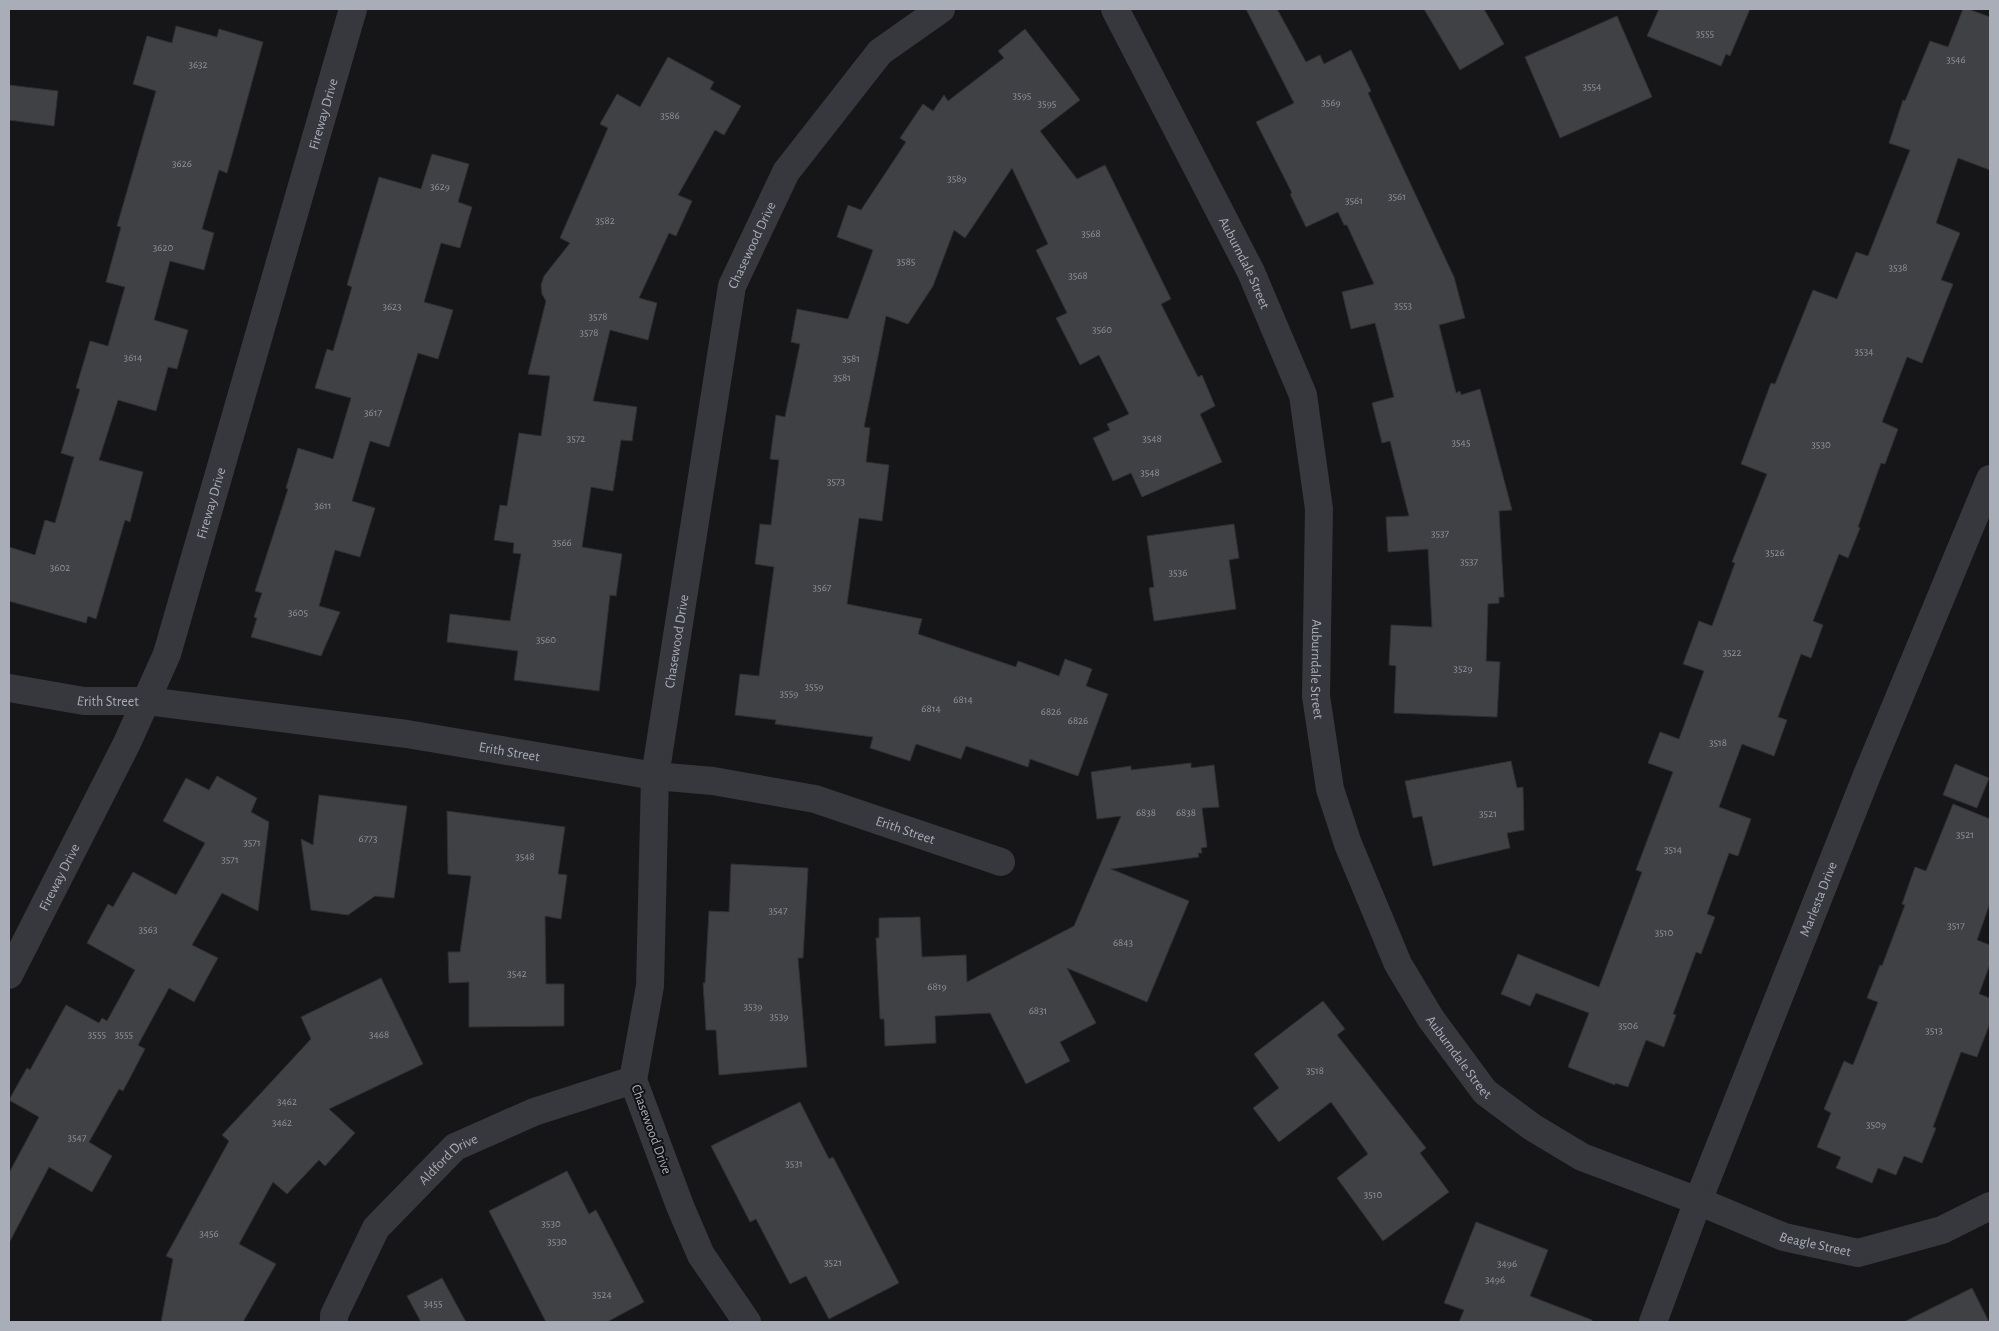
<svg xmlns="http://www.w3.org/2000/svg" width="1999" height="1331" viewBox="0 0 1999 1331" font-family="'Alegreya Sans',sans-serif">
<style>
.building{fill:#404145;stroke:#303034}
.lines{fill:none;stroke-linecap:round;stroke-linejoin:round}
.minor{stroke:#37383d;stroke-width:28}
.tertiary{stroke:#37383d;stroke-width:28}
.labels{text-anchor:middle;stroke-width:4;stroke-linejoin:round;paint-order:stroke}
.number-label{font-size:11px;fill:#8e929b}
.street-label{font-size:14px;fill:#a8adb8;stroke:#111113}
</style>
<rect width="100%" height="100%" fill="#161618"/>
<path class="building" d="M 1246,9 L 1277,9 L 1306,62 L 1320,55 L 1324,64 L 1351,50 L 1371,91 L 1368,93 L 1454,277 L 1465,318 L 1439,325 L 1456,393 L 1460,391 L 1461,395 L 1480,389 L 1512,510 L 1499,511 L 1504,597 L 1499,597 L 1499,603 L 1488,604 L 1486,661 L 1500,662 L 1497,717 L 1394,713 L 1396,666 L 1389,665 L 1391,625 L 1432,627 L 1428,549 L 1388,552 L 1386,517 L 1409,516 L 1390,441 L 1382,443 L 1372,403 L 1394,397 L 1375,323 L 1351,329 L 1342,292 L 1374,284 L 1347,225 L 1344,225 L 1338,212 L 1306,227 L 1290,194 L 1292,193 L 1256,122 L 1294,103 Z
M 1424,9 L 1484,9 L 1504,44 L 1460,70 Z
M 1659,9 L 1750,9 L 1730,56 L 1726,54 L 1721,66 L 1647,36 Z
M 1963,9 L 1968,9 L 1990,17 L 1990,170 L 1958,158 L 1936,223 L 1960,233 L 1941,280 L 1953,284 L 1922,363 L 1907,357 L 1882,422 L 1898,429 L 1885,464 L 1881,463 L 1858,527 L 1860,528 L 1848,558 L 1839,554 L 1813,621 L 1823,625 L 1811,658 L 1801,654 L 1778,717 L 1787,720 L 1774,756 L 1742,744 L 1719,807 L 1751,819 L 1738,856 L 1729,853 L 1707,914 L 1715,917 L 1701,954 L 1696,952 L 1673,1014 L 1676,1015 L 1664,1047 L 1646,1040 L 1628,1087 L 1615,1083 L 1615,1085 L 1568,1067 L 1589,1013 L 1536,993 L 1530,1006 L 1501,994 L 1518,954 L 1599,987 L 1642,872 L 1636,870 L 1673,772 L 1648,763 L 1660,732 L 1679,739 L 1704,671 L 1683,664 L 1699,621 L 1712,626 L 1735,563 L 1732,562 L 1767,474 L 1741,464 L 1771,383 L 1775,384 L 1813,290 L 1837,299 L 1856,252 L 1868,256 L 1910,150 L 1889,143 L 1903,100 L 1905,101 L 1930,41 L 1948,47 Z
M 1617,16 L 1652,97 L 1560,138 L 1525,57 Z
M 176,26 L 217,37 L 219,29 L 263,42 L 227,173 L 219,170 L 202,229 L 214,233 L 204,270 L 170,261 L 154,320 L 188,330 L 177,369 L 168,367 L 156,411 L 118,400 L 99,460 L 143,472 L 130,522 L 125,520 L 96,619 L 88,616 L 86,623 L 9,601 L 9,547 L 35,555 L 45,520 L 55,523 L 74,457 L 61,453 L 80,389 L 76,388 L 90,341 L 108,346 L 125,287 L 106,282 L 121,227 L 117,226 L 156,91 L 133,84 L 147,36 L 172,43 Z
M 1025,29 L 1080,100 L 1040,131 L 1077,179 L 1105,165 L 1171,299 L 1161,304 L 1198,377 L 1202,375 L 1215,406 L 1200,414 L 1222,462 L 1142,497 L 1131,473 L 1113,481 L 1093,438 L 1110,430 L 1107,424 L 1129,414 L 1099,355 L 1080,365 L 1056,318 L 1067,313 L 1036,250 L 1048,244 L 1012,168 L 965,238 L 954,230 L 933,286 L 908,324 L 886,316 L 864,427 L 870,428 L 866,462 L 889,465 L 882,521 L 859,518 L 847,604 L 922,619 L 918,634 L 1016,667 L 1018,661 L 1059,676 L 1065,659 L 1092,669 L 1086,686 L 1108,694 L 1078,776 L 1030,759 L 1028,767 L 966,746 L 961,759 L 916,744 L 910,761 L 870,748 L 873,737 L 775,724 L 776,720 L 735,715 L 740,674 L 759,676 L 774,567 L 755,564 L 760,524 L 771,525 L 779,460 L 770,459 L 776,415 L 785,417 L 800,344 L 791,342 L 797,309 L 848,319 L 873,250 L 837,237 L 848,205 L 861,210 L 906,142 L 900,138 L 923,104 L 933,111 L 944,95 L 948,101 L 1004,58 L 998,51 Z
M 668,57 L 714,82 L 710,89 L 741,106 L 724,135 L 715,130 L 678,195 L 692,201 L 676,236 L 669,233 L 639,298 L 657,303 L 648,340 L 610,330 L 593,401 L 637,407 L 632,441 L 621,440 L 613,491 L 591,487 L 582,547 L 622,554 L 616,596 L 610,595 L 599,691 L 514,680 L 518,651 L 447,642 L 450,614 L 510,621 L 521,554 L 513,553 L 514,543 L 494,540 L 500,505 L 507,506 L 519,433 L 541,436 L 550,376 L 528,374 L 546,301 L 542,294 L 541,285 L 544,276 L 570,243 L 560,238 L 608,128 L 600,124 L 617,94 L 640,107 Z
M 9,85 L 58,91 L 54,126 L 9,120 Z
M 432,154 L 469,164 L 458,202 L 472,207 L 460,248 L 441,243 L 424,302 L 453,310 L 438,359 L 418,353 L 389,447 L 370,441 L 352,501 L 375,508 L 360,557 L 335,550 L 319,606 L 340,612 L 321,656 L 251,637 L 257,618 L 254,617 L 262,593 L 255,591 L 288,489 L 286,488 L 298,448 L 333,459 L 351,398 L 315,388 L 327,349 L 333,351 L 352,287 L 347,285 L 379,177 L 421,189 Z
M 1234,524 L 1239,558 L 1229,560 L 1236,609 L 1154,621 L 1149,588 L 1154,587 L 1147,536 Z
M 1511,761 L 1517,788 L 1523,787 L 1524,830 L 1507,833 L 1510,848 L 1433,866 L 1422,816 L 1413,818 L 1405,781 Z
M 1191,763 L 1191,768 L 1214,765 L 1219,807 L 1202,808 L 1207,847 L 1201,848 L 1202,853 L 1198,853 L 1199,857 L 1111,869 L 1189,901 L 1147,1002 L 1067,968 L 1096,1023 L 1060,1042 L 1070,1061 L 1026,1084 L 990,1013 L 935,1016 L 936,1043 L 885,1046 L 884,1019 L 880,1019 L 876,938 L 879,938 L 879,918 L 920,917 L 922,957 L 966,955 L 967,982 L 1074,926 L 1121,816 L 1097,819 L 1091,772 L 1131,766 L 1131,770 Z
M 1955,764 L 1989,778 L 1977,808 L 1943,795 Z
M 217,776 L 257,798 L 251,812 L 269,822 L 258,911 L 222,893 L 192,945 L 218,958 L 194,1002 L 169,988 L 138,1045 L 145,1049 L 123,1091 L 119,1089 L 89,1142 L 112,1156 L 92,1192 L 49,1167 L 9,1243 L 9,1173 L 39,1117 L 9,1100 L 27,1068 L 30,1070 L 66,1005 L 99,1023 L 102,1018 L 107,1021 L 135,970 L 87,943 L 108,904 L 113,907 L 133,872 L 176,895 L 205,843 L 163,821 L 186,778 L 209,790 Z
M 319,795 L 407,806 L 394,898 L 375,896 L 348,915 L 311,910 L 301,839 L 313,845 Z
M 1953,804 L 1990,819 L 1990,903 L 1977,940 L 1990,945 L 1990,964 L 1979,994 L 1990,998 L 1990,1023 L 1977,1057 L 1961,1052 L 1933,1127 L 1936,1128 L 1922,1163 L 1904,1156 L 1896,1175 L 1878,1168 L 1872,1183 L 1836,1168 L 1841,1157 L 1817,1147 L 1831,1113 L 1824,1109 L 1844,1061 L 1853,1065 L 1878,1002 L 1867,998 L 1880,965 L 1882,966 L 1905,905 L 1902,904 L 1915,867 L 1926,871 Z
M 447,811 L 565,827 L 558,874 L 567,875 L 561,919 L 545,916 L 546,984 L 564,984 L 564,1026 L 469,1027 L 469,982 L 449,983 L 448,952 L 460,952 L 471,876 L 448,874 Z
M 731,864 L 808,868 L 803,958 L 798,958 L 807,1067 L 719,1075 L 716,1030 L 706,1030 L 703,983 L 705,983 L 709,911 L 729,912 Z
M 381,978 L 423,1064 L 329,1109 L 355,1133 L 325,1166 L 319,1160 L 287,1194 L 273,1182 L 239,1244 L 276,1264 L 243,1322 L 161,1322 L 173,1259 L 166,1256 L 229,1141 L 222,1135 L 311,1039 L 301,1017 Z
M 1323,1001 L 1345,1029 L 1337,1035 L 1426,1148 L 1420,1153 L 1449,1192 L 1383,1241 L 1337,1178 L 1368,1154 L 1331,1102 L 1279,1142 L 1253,1108 L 1279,1088 L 1254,1054 Z
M 800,1102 L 829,1159 L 833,1157 L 899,1283 L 829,1319 L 806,1276 L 790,1284 L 756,1219 L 750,1222 L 711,1146 Z
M 567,1171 L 589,1214 L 596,1210 L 644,1302 L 607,1322 L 546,1322 L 489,1211 Z
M 1476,1222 L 1548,1250 L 1530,1296 L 1592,1320 L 1592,1322 L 1459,1322 L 1464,1310 L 1444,1303 Z
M 442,1278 L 466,1322 L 421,1322 L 407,1296 Z
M 1972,1288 L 1989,1322 L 1904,1322 Z"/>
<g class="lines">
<g class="minor">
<path id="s1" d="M 9,688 L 84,701 L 147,701 L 407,734 L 655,776 L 713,781 L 815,799 L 1001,862"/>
<path id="s2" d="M 9,975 L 127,743 L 167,654 L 353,9"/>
<path id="s3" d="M 1698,1201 L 1867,775 L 1990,479"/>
<path id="s4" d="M 334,1322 L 334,1315 L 376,1228 L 455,1147 L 534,1112 L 633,1080"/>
<path id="s5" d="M 747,1322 L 701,1255 L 680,1206 L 633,1080 L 650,986 L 655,776 L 732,286 L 786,172 L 880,52 L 941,9"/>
</g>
<g class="tertiary">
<path id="s6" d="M 1115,9 L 1251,272 L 1303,395 L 1319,509 L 1316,696 L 1330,789 L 1348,844 L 1398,964 L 1431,1019 L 1485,1092 L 1532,1127 L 1582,1157 L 1698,1201 L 1784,1237 L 1858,1253 L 1942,1230 L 1990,1206"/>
<path d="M 1653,1322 L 1698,1201"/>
</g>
</g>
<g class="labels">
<g class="number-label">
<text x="1705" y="37">3555</text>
<text x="1956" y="63">3546</text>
<text x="198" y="68">3632</text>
<text x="1592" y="90">3554</text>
<text x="1022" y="99">3595</text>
<text x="1331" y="106">3569</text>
<text x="1047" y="107">3595</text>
<text x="670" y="119">3586</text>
<text x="182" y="167">3626</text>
<text x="957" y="182">3589</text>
<text x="440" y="190">3629</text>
<text x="1397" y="200">3561</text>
<text x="1354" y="204">3561</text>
<text x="605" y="224">3582</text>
<text x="1091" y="237">3568</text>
<text x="163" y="251">3620</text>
<text x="906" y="265">3585</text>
<text x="1898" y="271">3538</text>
<text x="1078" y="279">3568</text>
<text x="1403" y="309">3553</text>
<text x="392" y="310">3623</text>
<text x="598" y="320">3578</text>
<text x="1102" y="333">3560</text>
<text x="589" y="336">3578</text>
<text x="1864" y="355">3534</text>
<text x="133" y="361">3614</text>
<text x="851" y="362">3581</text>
<text x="842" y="381">3581</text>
<text x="373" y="416">3617</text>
<text x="576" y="442">3572</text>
<text x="1152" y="442">3548</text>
<text x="1461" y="446">3545</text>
<text x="1821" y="448">3530</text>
<text x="1150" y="476">3548</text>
<text x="836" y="485">3573</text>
<text x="323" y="509">3611</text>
<text x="1440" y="537">3537</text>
<text x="562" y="546">3566</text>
<text x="1775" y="556">3526</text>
<text x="1469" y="565">3537</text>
<text x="60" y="571">3602</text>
<text x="1178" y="576">3536</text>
<text x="822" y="591">3567</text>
<text x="298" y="616">3605</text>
<text x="546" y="643">3560</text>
<text x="1732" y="656">3522</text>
<text x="1463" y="672">3529</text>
<text x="814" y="690">3559</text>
<text x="789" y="697">3559</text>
<text x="963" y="703">6814</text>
<text x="931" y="712">6814</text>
<text x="1051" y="715">6826</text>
<text x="1078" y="724">6826</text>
<text x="1718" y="746">3518</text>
<text x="1146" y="816">6838</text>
<text x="1186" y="816">6838</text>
<text x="1488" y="817">3521</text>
<text x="1965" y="838">3521</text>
<text x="368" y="842">6773</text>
<text x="252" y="846">3571</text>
<text x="1673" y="853">3514</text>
<text x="525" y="860">3548</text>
<text x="230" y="863">3571</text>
<text x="778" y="914">3547</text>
<text x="1956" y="929">3517</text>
<text x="148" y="933">3563</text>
<text x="1664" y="936">3510</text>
<text x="1123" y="946">6843</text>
<text x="517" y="977">3542</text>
<text x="937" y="990">6819</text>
<text x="753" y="1010">3539</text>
<text x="1038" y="1014">6831</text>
<text x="779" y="1020">3539</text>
<text x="1628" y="1029">3506</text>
<text x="1934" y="1034">3513</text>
<text x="97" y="1038">3555</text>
<text x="124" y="1038">3555</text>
<text x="379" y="1038">3468</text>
<text x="1315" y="1074">3518</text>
<text x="287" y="1105">3462</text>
<text x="282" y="1126">3462</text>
<text x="1876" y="1128">3509</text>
<text x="77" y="1141">3547</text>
<text x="794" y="1167">3531</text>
<text x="1373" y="1198">3510</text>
<text x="551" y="1227">3530</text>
<text x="209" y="1237">3456</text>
<text x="557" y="1245">3530</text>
<text x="833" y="1266">3521</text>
<text x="1507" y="1267">3496</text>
<text x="1495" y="1283">3496</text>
<text x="602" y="1298">3524</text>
<text x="433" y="1307">3455</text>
</g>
<g class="street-label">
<text dy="5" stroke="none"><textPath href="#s2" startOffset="920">Fireway Drive</textPath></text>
<text dy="5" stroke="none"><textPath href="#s5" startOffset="1116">Chasewood Drive</textPath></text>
<text dy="5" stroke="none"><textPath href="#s6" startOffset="285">Auburndale Street</textPath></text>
<text dy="5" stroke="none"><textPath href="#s2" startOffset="515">Fireway Drive</textPath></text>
<text dy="5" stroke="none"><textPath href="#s5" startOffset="711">Chasewood Drive</textPath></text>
<text dy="5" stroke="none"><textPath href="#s6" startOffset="705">Auburndale Street</textPath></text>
<text dy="5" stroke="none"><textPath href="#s1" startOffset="100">Erith Street</textPath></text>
<text dy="5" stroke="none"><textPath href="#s1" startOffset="505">Erith Street</textPath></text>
<text dy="5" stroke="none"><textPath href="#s1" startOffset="910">Erith Street</textPath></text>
<text dy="5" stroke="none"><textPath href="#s2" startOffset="110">Fireway Drive</textPath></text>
<text dy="5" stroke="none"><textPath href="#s3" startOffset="325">Marlesta Drive</textPath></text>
<text dy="5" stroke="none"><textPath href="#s6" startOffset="1125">Auburndale Street</textPath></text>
<text transform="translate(652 1129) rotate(70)" y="5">Chasewood Drive</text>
<text dy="5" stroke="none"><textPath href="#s4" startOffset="204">Aldford Drive</textPath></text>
<text dy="5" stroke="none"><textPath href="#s6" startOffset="1535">Beagle Street</textPath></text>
</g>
</g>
<rect width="1999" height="1331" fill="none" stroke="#a8adb8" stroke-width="20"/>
</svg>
